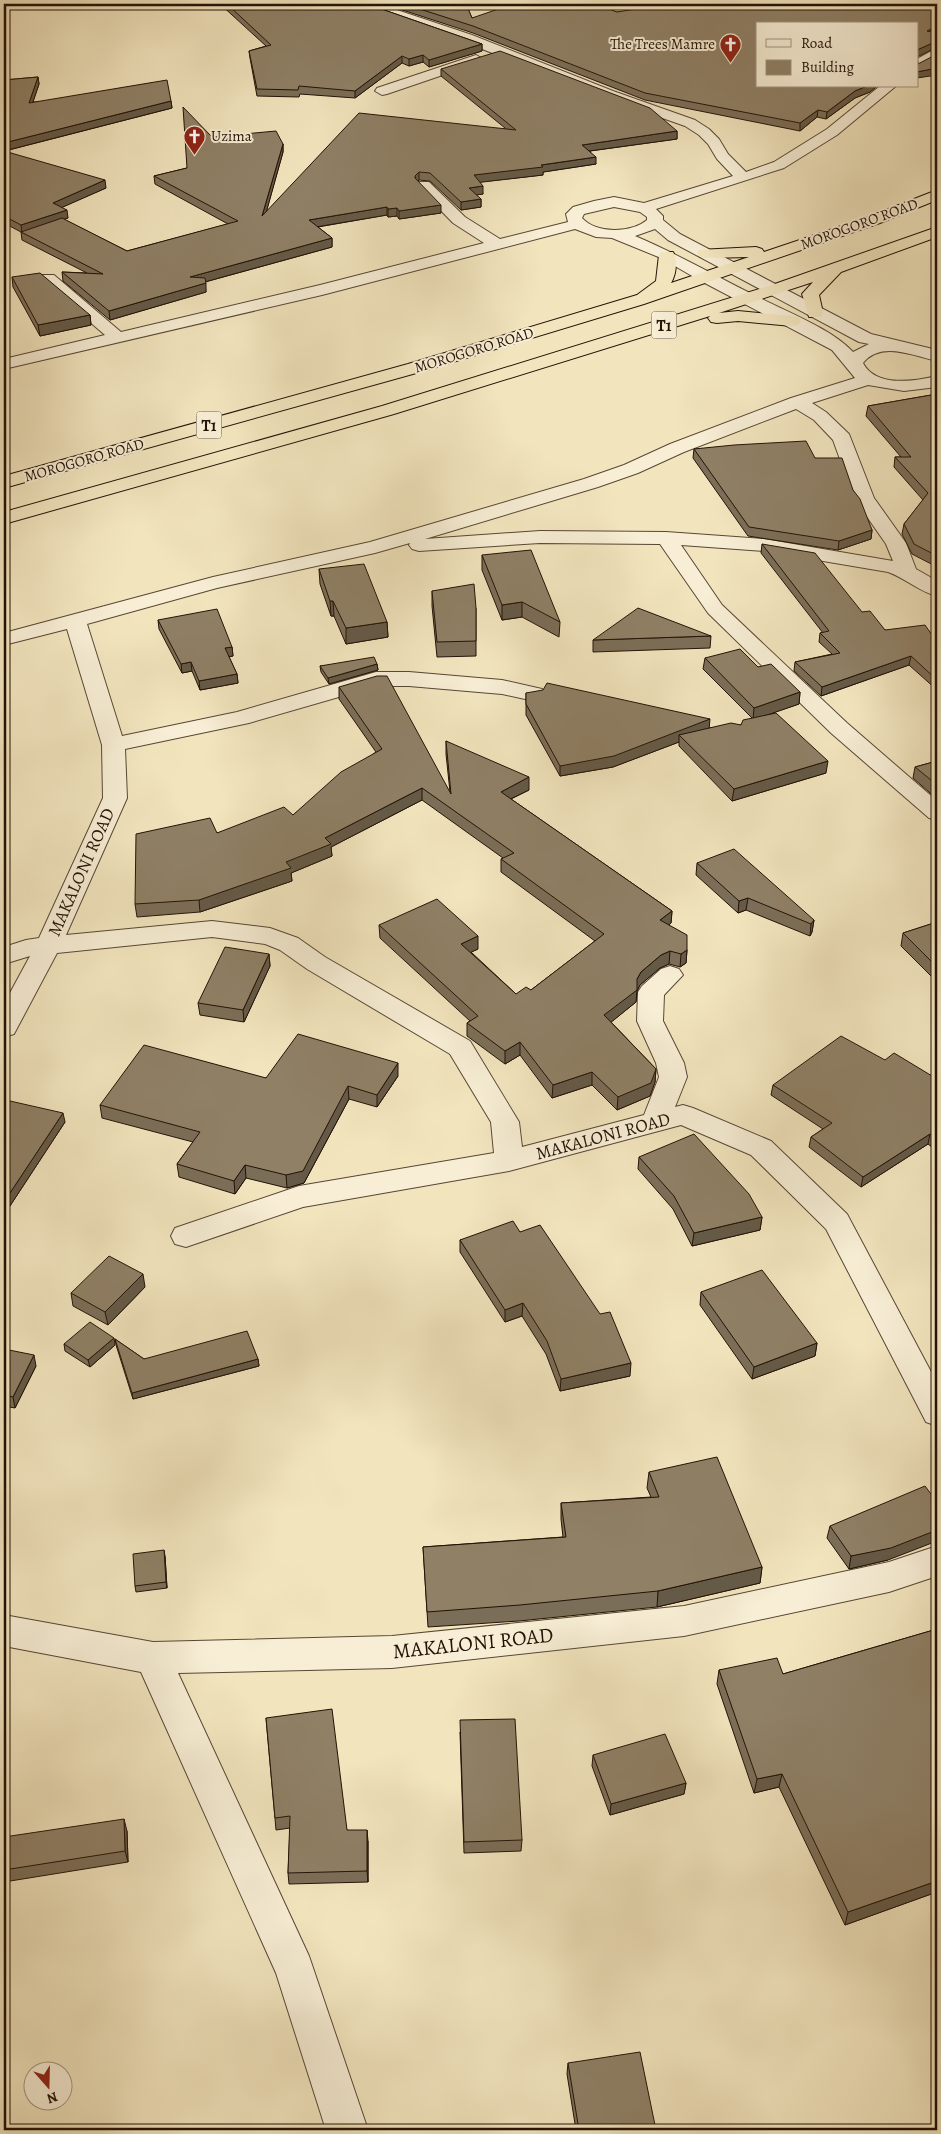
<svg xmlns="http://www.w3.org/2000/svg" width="941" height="2134" viewBox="0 0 941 2134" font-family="Alegreya,serif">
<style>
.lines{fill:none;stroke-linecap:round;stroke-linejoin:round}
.minor-casing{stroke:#574734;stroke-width:2}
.highway-casing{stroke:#231206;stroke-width:2}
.minor{fill:#f7eed5;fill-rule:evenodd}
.highway{fill:#f2e5be;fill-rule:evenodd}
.wall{fill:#7b6e58;stroke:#231206}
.shaded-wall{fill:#645a47;stroke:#231206}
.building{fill:#8f8066;stroke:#231206}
.labels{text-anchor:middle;stroke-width:4;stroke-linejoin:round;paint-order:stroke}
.far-poi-label{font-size:15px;fill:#231206;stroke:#f7eed5;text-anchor:end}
.far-street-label{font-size:15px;fill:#231206;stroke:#f7eed5}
.shield{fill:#f7eed5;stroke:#635444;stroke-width:1}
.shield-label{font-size:16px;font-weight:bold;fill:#231206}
.street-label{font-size:18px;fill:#231206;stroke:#f7eed5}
.near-street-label{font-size:21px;fill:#231206;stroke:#f7eed5}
</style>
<rect width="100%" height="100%" fill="#f2e5be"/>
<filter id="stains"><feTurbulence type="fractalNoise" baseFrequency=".004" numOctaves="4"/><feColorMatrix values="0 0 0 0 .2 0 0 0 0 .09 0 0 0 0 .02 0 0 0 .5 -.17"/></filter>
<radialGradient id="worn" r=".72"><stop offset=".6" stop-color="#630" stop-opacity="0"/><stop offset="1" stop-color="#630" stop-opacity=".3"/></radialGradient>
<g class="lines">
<defs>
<path id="minor" d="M 361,4 L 379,4 L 472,35 L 613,91 L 695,120 L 709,129 L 719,139 L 728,154 L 746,172 L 774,162 L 827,129 L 880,86 L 896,86 L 837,135 L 784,168 L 656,209 L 663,216 L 663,220 L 680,234 L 871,334 L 937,350 L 937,361 C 914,356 881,340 863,363 C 876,388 915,381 937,376 L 937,387 L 904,391 L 868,385 L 812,403 L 826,412 L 849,434 L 874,498 L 906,543 L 916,569 L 937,581 L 937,596 C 920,592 905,578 888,572 L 764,551 L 681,545 L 722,605 L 847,723 L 937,801 L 937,820 L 929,818 L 831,733 L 708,613 L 660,544 L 540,543 L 419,551 L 412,549 L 409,545 L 410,543 L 375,553 L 217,588 L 87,624 L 122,736 L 237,712 L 376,672 L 409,672 L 502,680 L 542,689 L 545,694 L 542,699 L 534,701 L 502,694 L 409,686 L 377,686 L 249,723 L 125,749 L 127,798 L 66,935 L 212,921 L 270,928 L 298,938 L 325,957 L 470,1041 L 519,1122 L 522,1147 L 644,1115 L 659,1077 L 656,1063 L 637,1021 L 638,992 L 642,986 L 661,969 L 670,966 L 679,969 L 683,975 L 664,995 L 663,1021 L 684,1063 L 687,1077 L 675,1107 L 683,1105 L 693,1108 L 771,1141 L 847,1214 L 937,1383 L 937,1426 L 926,1422 L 826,1229 L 751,1155 L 681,1125 L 509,1171 L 303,1207 L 186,1247 L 175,1244 L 171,1236 L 175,1228 L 299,1186 L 494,1153 L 491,1122 L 450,1054 L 307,969 L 280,950 L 265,944 L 212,937 L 57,953 L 14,1034 L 4,1037 L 4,1004 L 30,956 L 4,964 L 4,947 L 26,940 L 39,938 L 103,798 L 102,745 L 67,629 L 4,645 L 4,633 L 213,577 L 370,542 L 584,479 L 624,465 L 670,444 L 791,398 L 855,378 L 832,350 L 699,280 L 661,258 L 612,238 L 596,237 L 575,229 L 322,295 L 4,369 L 4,359 L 105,335 L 42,281 L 40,278 L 42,275 L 54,275 L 121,332 L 320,285 L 484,243 L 453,223 L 419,188 L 416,185 L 419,182 L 429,182 L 465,217 L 500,239 L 568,222 L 566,214 L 573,207 L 594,201 L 614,197 L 644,203 L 733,176 L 717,159 L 708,144 L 699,135 L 685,126 L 603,97 L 462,41 L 363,7 ZM 614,207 L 640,212 L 647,217 L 647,220 C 632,233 596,234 582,218 L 584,214 ZM 655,229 L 668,240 L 859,342 L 869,344 L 853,352 C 832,329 787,312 758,297 C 717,277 678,254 635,236 ZM 796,409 L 814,420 L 833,440 L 854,498 L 886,544 L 893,561 L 764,539 L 666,532 L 540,531 L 425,539 L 598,487 L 638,473 L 684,452 Z
M 937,48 L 937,58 L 917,69 L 917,59 Z
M 476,55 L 483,59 L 481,62 L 387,94 L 382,95 L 375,91 L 377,88 Z
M 937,1546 L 937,1576 L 889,1592 L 684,1636 L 392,1668 L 178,1673 L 309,1956 L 368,2130 L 326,2130 L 276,1973 L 141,1672 L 4,1646 L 4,1615 L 153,1642 L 392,1636 L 684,1606 L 889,1562 Z"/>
<path id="highway" d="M 937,190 L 937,200 L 880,223 L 644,304 L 420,372 L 4,488 L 4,476 L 408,364 L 637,295 L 656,281 L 659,255 L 661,252 L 673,252 C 678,260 676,275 671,283 L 749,257 L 705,258 L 699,256 L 697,253 L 699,250 L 756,247 L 762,249 L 764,252 L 868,217 Z
M 937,227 L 937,237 L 841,272 L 819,295 L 823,313 L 821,317 L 809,317 L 802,294 L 813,282 L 719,313 L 738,311 L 792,316 L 798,317 L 801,321 L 798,325 L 792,326 L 738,321 L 717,323 L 711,322 L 708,318 L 710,316 L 394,414 L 4,524 L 4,512 L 382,406 L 769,286 Z"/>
</defs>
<use href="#minor" class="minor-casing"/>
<use href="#highway" class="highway-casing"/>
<use href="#minor" class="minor"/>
<use href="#highway" class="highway"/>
</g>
<path class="wall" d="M 220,4 L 367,4 L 482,44 L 482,51 L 429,67 L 423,62 L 409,66 L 402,63 L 355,98 L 300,94 L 299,97 L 257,96 L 250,58 L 249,51 L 266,46 Z
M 384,4 L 466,4 L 472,18 L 617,12 L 937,33 L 917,57 L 918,64 L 937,75 L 757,86 L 877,86 L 870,92 L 855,98 L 826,119 L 817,117 L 800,131 L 645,100 L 473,33 Z
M 441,69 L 677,131 L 677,139 L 590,151 L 596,164 L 543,172 L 543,175 L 480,182 L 483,194 L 476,195 L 481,199 L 481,207 L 461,210 L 430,181 L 419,180 L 417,181 L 441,213 L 399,219 L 397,216 L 388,217 L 387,215 L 318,227 L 332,238 L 332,247 L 205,282 L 206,292 L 110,320 L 63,281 L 62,272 L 87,273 L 22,240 L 21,232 L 4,223 L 4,80 L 38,77 L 39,84 L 33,102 L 171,101 L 172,108 L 5,151 L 106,188 L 62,207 L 68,218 L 63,219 L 127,251 L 228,224 L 155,184 L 154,176 L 187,168 L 212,137 L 283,144 L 283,152 L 266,212 L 505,128 L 441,76 Z
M 12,277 L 90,315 L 91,325 L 40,336 L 13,287 Z
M 937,394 L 937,567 L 912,554 L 902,534 L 904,524 L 923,500 L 894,467 L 895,457 L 901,457 L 866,416 L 868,406 Z
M 694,449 L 815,458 L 853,490 L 872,530 L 871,539 L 838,550 L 748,536 L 693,458 Z
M 762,544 L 862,612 L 885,630 L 937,642 L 937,690 L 909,665 L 821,696 L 794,671 L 795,662 L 832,654 L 819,642 L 820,633 L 823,633 L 761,553 Z
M 482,555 L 560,622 L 559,637 L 522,617 L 502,620 L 482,570 Z
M 319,569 L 387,622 L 388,637 L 346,644 L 334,616 L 331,616 L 320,584 Z
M 432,591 L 476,608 L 476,656 L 437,657 L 432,606 Z
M 158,620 L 232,647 L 233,656 L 229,657 L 237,674 L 238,683 L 200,690 L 192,671 L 182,673 L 159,629 Z
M 711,636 L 710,648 L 593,652 L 593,640 Z
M 705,658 L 758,667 L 800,692 L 799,704 L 769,714 L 826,773 L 732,801 L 679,746 L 679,742 L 613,767 L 560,776 L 526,715 L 526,693 L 709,728 L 741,725 L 752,718 L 703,669 Z
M 377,664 L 378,670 L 329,684 L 321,672 L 320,666 Z
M 339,687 L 450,792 L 446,754 L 446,741 L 529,790 L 511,799 L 672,911 L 671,923 L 669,925 L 687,950 L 686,963 L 680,967 L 669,964 L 660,968 L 640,985 L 637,991 L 636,1002 L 611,1022 L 656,1069 L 655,1082 L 650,1096 L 617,1110 L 592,1085 L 552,1098 L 520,1055 L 505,1064 L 467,1036 L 467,1023 L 470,1021 L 380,938 L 379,925 L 478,949 L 471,952 L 516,994 L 531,990 L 595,941 L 501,872 L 501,859 L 503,858 L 422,800 L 331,847 L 332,856 L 291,873 L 292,881 L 200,912 L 137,917 L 135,904 L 217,833 L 293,815 L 376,752 L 339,699 Z
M 937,761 L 937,799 L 913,778 L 915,767 Z
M 697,863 L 814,920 L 812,932 L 810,936 L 746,910 L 738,913 L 696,875 Z
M 937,922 L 937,982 L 901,946 L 903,933 Z
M 269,954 L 270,966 L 244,1022 L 200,1015 L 198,1003 Z
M 885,1060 L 937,1079 L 937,1151 L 928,1144 L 861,1187 L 809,1147 L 811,1137 L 823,1129 L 771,1095 L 773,1085 Z
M 398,1076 L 377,1107 L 349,1099 L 304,1183 L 287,1188 L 246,1178 L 235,1194 L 179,1177 L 177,1164 L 193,1142 L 102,1118 L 100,1105 L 266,1078 Z
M 4,1110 L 65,1122 L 6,1212 L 4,1211 Z
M 639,1157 L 762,1217 L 760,1230 L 692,1246 L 673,1209 L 638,1169 Z
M 520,1232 L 630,1376 L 560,1391 L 546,1354 L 522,1316 L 505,1322 L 460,1252 L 460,1240 Z
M 145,1287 L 108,1325 L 73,1306 L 71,1293 Z
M 701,1292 L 817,1343 L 815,1356 L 752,1379 L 700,1305 Z
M 115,1339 L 144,1359 L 258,1359 L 259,1366 L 133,1399 L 116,1345 Z
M 64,1344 L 115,1345 L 90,1367 L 65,1351 Z
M 4,1349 L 36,1366 L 15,1408 L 4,1406 Z
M 649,1472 L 762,1567 L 760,1583 L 657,1607 L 519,1621 L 428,1627 L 423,1547 L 563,1537 L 561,1519 L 561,1503 L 651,1497 L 647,1488 Z
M 830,1526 L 888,1560 L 849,1569 L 827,1538 Z
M 165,1556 L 167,1588 L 136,1592 L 135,1586 Z
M 937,1600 L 937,1617 L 932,1607 L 934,1601 Z
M 937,1629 L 937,1900 L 934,1893 L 845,1925 L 779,1787 L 754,1793 L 717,1684 L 719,1670 L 783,1674 Z
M 266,1718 L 347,1830 L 368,1841 L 368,1882 L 289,1884 L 288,1873 L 290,1828 L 276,1830 Z
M 460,1732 L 522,1840 L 521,1851 L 464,1853 Z
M 593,1755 L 686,1783 L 684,1794 L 610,1815 L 592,1766 Z
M 127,1831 L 128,1862 L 4,1882 L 4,1837 Z
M 568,2063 L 656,2130 L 576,2130 L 567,2074 Z"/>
<path class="shaded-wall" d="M 937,26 L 937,33 L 926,38 L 927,31 Z
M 937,41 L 937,47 L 917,57 L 917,50 Z
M 482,44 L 482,51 L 429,67 L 429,60 Z
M 423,55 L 423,62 L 409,66 L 409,59 Z
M 402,56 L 402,63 L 355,98 L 355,91 Z
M 937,68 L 937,75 L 917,78 L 917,72 Z
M 38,77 L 39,84 L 30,110 L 29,103 Z
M 867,86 L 877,86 L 870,92 L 855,98 L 826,119 L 827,112 L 855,91 Z
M 171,101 L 172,108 L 4,151 L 4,143 Z
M 818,110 L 817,117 L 800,131 L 800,123 Z
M 677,131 L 677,139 L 582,152 L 582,145 Z
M 283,144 L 283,152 L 263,224 L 262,216 Z
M 596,157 L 596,164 L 543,172 L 543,175 L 474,183 L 474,175 Z
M 419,172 L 419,180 L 415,184 L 415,176 Z
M 105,180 L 106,188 L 54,211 L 53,203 Z
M 483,186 L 483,194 L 469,196 L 469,188 Z
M 481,199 L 481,207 L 461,210 L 461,202 Z
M 441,205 L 441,213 L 399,219 L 399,211 Z
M 387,207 L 387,215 L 310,228 L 309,220 Z
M 397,208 L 397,216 L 388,217 L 388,209 Z
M 67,210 L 68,218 L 22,233 L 21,225 Z
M 332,238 L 332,247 L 190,286 L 190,277 Z
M 206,283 L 206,292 L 110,320 L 109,311 Z
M 90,315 L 91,325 L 40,336 L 38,325 Z
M 872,530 L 871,539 L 838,550 L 839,541 Z
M 330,601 L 333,601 L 334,616 L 331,616 Z
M 522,602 L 522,617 L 502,620 L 502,605 Z
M 387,622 L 388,637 L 346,644 L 346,628 Z
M 232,647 L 233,656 L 226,657 L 225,648 Z
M 911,656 L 909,665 L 821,696 L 822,687 Z
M 191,662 L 192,671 L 182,673 L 181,664 Z
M 377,664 L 378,670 L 329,684 L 328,678 Z
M 237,674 L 238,683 L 200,690 L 199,681 Z
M 800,692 L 799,704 L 753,720 L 754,708 Z
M 710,719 L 709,730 L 679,735 L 679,742 L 613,767 L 560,776 L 560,766 Z
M 828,761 L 826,773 L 732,801 L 734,789 Z
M 529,777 L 529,790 L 500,804 L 501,792 Z
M 422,788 L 422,800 L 331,847 L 332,856 L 291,873 L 292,881 L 200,912 L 199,900 L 325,838 Z
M 748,898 L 746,910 L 738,913 L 739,901 Z
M 672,911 L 671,923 L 659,933 L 660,920 Z
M 814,920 L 812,932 L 810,936 L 811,924 Z
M 478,936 L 478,949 L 461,957 L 461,944 Z
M 687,950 L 686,963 L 680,967 L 681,954 Z
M 670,951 L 669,964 L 660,968 L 640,985 L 637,991 L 636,1002 L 604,1028 L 604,1015 L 637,979 L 641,972 L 661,955 Z
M 269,954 L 270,966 L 244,1022 L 243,1010 Z
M 520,1042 L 520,1055 L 505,1064 L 505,1051 Z
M 398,1063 L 398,1076 L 377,1107 L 377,1095 Z
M 656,1069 L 655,1082 L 650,1096 L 617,1110 L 618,1097 Z
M 592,1072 L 592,1085 L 552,1098 L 553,1085 Z
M 348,1086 L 349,1099 L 304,1183 L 287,1188 L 286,1175 Z
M 63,1113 L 65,1122 L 6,1212 L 4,1202 Z
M 930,1134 L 928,1144 L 861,1187 L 863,1177 Z
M 245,1165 L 246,1178 L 235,1194 L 234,1181 Z
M 762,1217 L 760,1230 L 692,1246 L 694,1233 Z
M 143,1274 L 145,1287 L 108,1325 L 105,1312 Z
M 523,1303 L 522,1316 L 505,1322 L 505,1310 Z
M 114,1338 L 115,1345 L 90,1367 L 88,1360 Z
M 817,1343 L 815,1356 L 752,1379 L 754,1367 Z
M 34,1355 L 36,1366 L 15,1408 L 13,1397 Z
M 258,1359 L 259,1366 L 133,1399 L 132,1393 Z
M 631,1363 L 630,1376 L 560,1391 L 561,1379 Z
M 937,1530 L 937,1541 L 888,1560 L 849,1569 L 851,1556 Z
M 164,1550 L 165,1556 L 167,1588 L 166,1582 Z
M 762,1567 L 760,1583 L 657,1607 L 658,1591 Z
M 782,1774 L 779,1787 L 754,1793 L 757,1779 Z
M 686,1783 L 684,1794 L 610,1815 L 611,1804 Z
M 124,1819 L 127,1831 L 128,1862 L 125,1851 Z
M 367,1830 L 368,1841 L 368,1882 L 367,1871 Z
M 937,1881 L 937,1884 L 934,1893 L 845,1925 L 848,1912 Z"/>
<path class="building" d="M 227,4 L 367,4 L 482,44 L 429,60 L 423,55 L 409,59 L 402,56 L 355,91 L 299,86 L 298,90 L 257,89 L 249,51 L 271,45 Z
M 404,4 L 466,4 L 472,18 L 513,4 L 595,4 L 617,12 L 666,4 L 937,4 L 937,26 L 927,31 L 937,33 L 937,41 L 917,50 L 917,24 L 757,24 L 757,86 L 867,86 L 855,91 L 827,112 L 818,110 L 800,123 L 645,93 L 473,26 Z
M 500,51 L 650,108 L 677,131 L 582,145 L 596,157 L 541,165 L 543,167 L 474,175 L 483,186 L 469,188 L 481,199 L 461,202 L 430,173 L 419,172 L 415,176 L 415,178 L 441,205 L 399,211 L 397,208 L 388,209 L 387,207 L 309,220 L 332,238 L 190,277 L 205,278 L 206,283 L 109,311 L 62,272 L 103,274 L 21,232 L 62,218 L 127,251 L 238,221 L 154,176 L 187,168 L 183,107 L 212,137 L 276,131 L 283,144 L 262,216 L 359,113 L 516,130 L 441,69 Z
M 937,54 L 937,68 L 917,72 L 917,55 L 918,64 Z
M 38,77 L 29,103 L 167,80 L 171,101 L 4,143 L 4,80 Z
M 4,151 L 105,180 L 53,203 L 67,210 L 21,225 L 4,216 Z
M 40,273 L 90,315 L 38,325 L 12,277 Z
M 937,394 L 937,556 L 914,544 L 904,524 L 928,493 L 895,457 L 911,457 L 868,406 Z
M 806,441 L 815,458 L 842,458 L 853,490 L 860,499 L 872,530 L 839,541 L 749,527 L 694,449 L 734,445 Z
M 762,544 L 815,553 L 862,612 L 870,611 L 885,630 L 925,625 L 937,642 L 937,680 L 911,656 L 822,687 L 795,662 L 840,653 L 820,633 L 829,631 Z
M 531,550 L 560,622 L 522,602 L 502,605 L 482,555 Z
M 364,564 L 387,622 L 346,628 L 333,601 L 330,601 L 319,569 Z
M 474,584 L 476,608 L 476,641 L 437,642 L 432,591 Z
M 638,608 L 711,636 L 593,640 Z
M 217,609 L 232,647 L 225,648 L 237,674 L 199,681 L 191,662 L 181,664 L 158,620 Z
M 740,649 L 758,667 L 771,664 L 800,692 L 754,708 L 705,658 Z
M 374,657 L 377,664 L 328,678 L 320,666 Z
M 377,676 L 387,676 L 451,794 L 446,741 L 529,777 L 501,792 L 672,911 L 660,920 L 687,935 L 687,950 L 681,954 L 670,951 L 661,955 L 641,972 L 637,979 L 637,990 L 604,1015 L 656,1069 L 651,1083 L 618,1097 L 592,1072 L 553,1085 L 520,1042 L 505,1051 L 467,1023 L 478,1016 L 379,925 L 437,899 L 478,936 L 461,944 L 516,994 L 526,987 L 531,990 L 604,934 L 501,859 L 514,853 L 422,788 L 325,838 L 331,844 L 286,862 L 291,868 L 199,900 L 135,904 L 136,834 L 210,818 L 217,833 L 284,807 L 293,815 L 341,772 L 382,749 L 339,687 Z
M 547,683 L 710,719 L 614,756 L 560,766 L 526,704 L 526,693 L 543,690 Z
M 776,713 L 828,761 L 734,789 L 679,735 L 731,723 L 741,725 L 743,720 Z
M 937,761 L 937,785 L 915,767 Z
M 734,849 L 814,920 L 811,924 L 748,898 L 739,901 L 697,863 Z
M 937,922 L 937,967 L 903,933 Z
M 225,947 L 269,954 L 243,1010 L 198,1003 Z
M 298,1034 L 398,1063 L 377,1095 L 348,1086 L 303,1171 L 286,1175 L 245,1165 L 234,1181 L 177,1164 L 200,1132 L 100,1105 L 144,1045 L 266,1078 Z
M 841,1036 L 885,1060 L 894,1053 L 937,1079 L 937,1139 L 930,1134 L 863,1177 L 811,1137 L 832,1123 L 773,1085 Z
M 10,1101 L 63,1113 L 4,1202 L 4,1110 Z
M 694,1134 L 749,1194 L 762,1217 L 694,1233 L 674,1196 L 639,1157 Z
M 513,1221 L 520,1232 L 540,1225 L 600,1314 L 610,1312 L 631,1363 L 561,1379 L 547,1341 L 523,1303 L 505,1310 L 460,1240 Z
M 109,1256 L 143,1274 L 105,1312 L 71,1293 Z
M 762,1270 L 817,1343 L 754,1367 L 701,1292 Z
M 90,1322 L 114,1338 L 88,1360 L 64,1344 Z
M 247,1331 L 258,1359 L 132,1393 L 115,1339 L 144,1359 Z
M 4,1349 L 34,1355 L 13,1397 L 4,1395 Z
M 717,1457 L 762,1567 L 658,1591 L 520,1605 L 427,1612 L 423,1547 L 566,1537 L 561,1503 L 659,1497 L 649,1472 Z
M 925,1486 L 937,1502 L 937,1530 L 891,1548 L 851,1556 L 830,1526 Z
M 164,1550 L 166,1582 L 135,1586 L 133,1554 Z
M 937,1600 L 937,1607 L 934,1601 Z
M 937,1629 L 937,1707 L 935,1708 L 937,1714 L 937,1881 L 848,1912 L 782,1774 L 757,1779 L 719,1670 L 777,1658 L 783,1674 Z
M 332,1709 L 347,1830 L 367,1830 L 367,1871 L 288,1873 L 290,1816 L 275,1818 L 266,1718 Z
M 515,1719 L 522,1840 L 464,1842 L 460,1720 Z
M 665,1734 L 686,1783 L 611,1804 L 593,1755 Z
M 124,1819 L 125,1851 L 4,1870 L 4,1837 Z
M 640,2052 L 656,2130 L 579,2130 L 568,2063 Z"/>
<defs>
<symbol id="church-pin" viewBox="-11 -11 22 30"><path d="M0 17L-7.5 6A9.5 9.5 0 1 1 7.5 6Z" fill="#8f2418" stroke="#f7eed5"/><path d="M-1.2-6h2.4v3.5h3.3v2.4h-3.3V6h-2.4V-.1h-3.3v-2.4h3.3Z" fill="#fff"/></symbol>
</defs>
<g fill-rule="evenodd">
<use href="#church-pin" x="718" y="32" width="25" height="34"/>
<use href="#church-pin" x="182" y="124" width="25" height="34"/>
</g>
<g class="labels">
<g class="far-poi-label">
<text x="715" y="49">The Trees Mamre</text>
<text x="211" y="141" text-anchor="start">Uzima</text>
</g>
<g class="far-street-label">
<text transform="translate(859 224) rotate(-20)" y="5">MOROGORO ROAD</text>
<text transform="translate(474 350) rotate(-17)" y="5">MOROGORO ROAD</text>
<text transform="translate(84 460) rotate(-16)" y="5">MOROGORO ROAD</text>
</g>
<g class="shield">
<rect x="651.5" y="311.5" width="25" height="27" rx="4"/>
<rect x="196.5" y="411.5" width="25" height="27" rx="4"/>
</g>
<g class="shield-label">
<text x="664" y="331">T1</text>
<text x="209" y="431">T1</text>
</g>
<g class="street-label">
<text transform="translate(81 872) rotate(-66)" y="6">MAKALONI ROAD</text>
<text transform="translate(603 1136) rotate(-15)" y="6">MAKALONI ROAD</text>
</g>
<g class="near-street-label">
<text transform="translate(473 1643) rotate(-6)" y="7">MAKALONI ROAD</text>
</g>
</g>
<rect width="941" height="2134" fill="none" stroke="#f2e5be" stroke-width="20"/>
<rect x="5" y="5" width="931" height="2124" fill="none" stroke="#231206" stroke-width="2.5"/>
<rect x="10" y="10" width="921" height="2114" fill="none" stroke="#231206"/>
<rect x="756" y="22" width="162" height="65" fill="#f7eed5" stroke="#a29682"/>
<rect x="766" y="39" width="25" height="8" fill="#f7eed5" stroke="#a29682"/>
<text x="801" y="48" font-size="15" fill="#231206">Road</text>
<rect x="766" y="60" width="25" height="15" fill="#8f8066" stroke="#a29682"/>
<text x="801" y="72" font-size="15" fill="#231206">Building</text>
<g transform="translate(48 2086) rotate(160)"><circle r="24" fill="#f7eed5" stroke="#a29682"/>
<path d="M0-4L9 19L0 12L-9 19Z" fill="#8f2418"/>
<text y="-8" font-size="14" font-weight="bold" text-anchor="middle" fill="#231206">N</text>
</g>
<rect width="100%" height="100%" filter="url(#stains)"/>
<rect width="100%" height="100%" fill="url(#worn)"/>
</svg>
